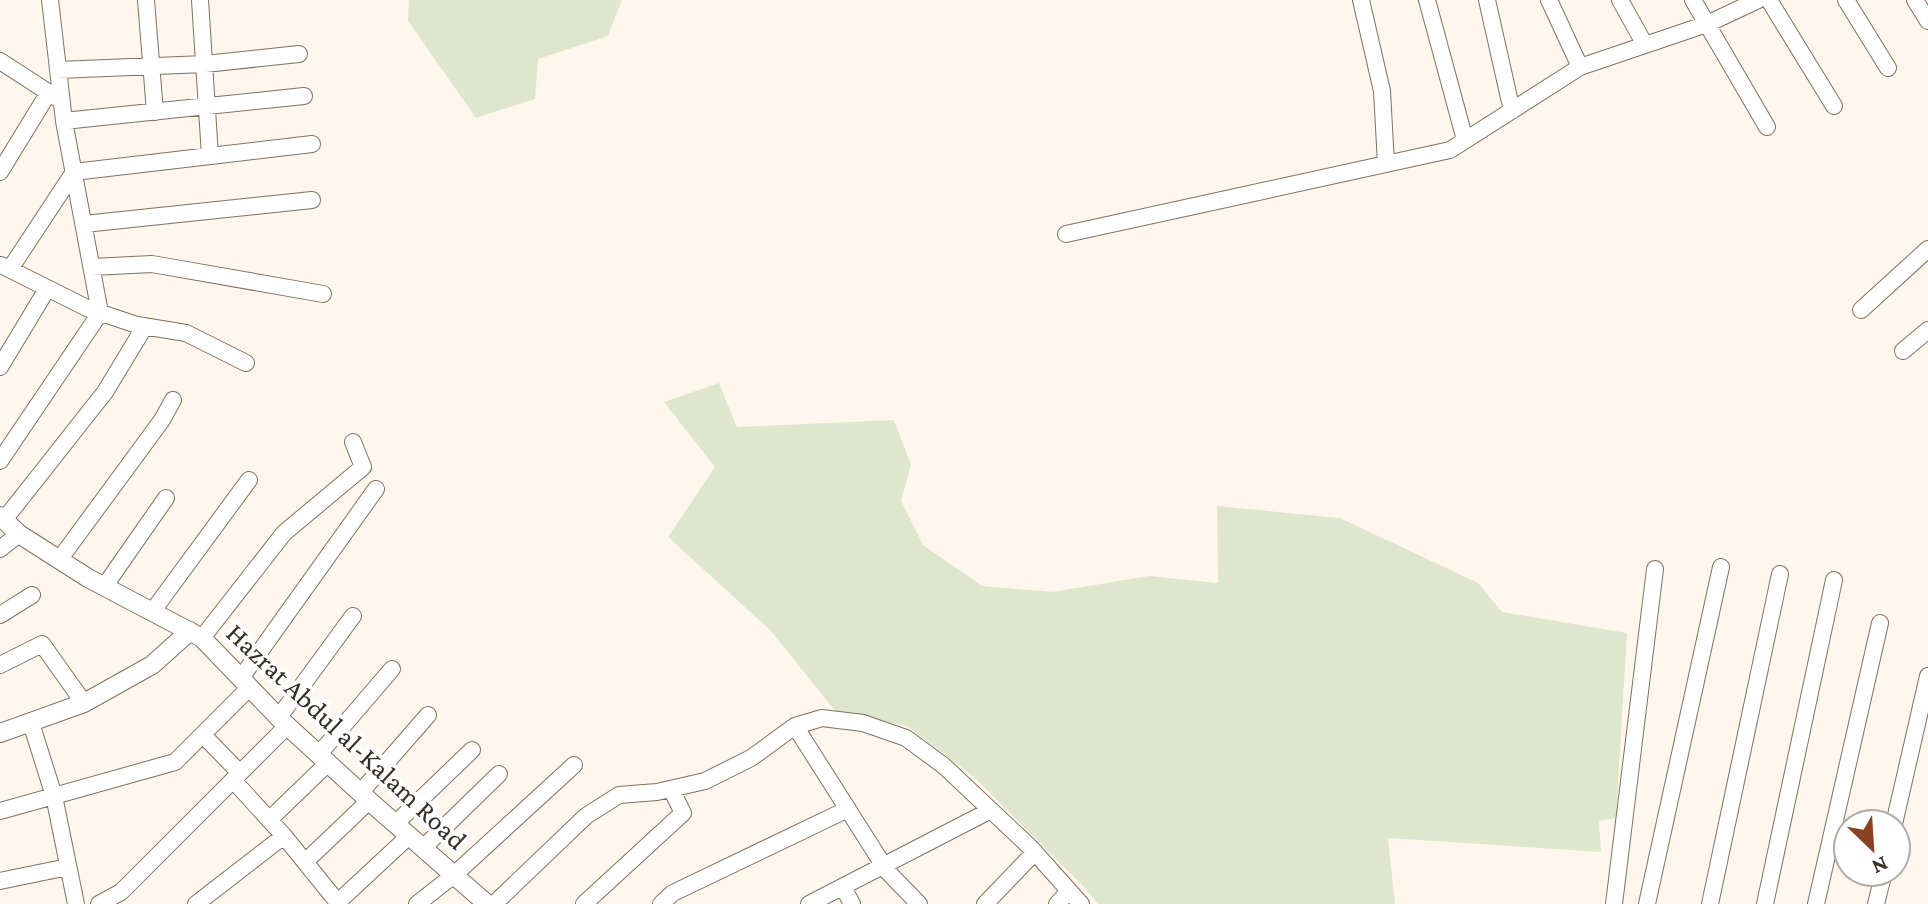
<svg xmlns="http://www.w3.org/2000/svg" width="1928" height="904" viewBox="0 0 1928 904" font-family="'Crimson Pro',serif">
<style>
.green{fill:#dee6cd}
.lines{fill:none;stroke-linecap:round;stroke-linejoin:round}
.minor-casing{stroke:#80705c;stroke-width:18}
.tertiary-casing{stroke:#80705c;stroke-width:20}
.minor{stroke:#fff;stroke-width:16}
.tertiary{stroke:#fff;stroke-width:18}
.labels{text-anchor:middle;stroke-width:8;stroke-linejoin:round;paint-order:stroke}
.street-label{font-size:28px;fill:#362f26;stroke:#fff}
</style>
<rect width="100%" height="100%" fill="#fff7ee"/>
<path class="green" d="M 409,0 L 622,0 L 608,36 L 538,59 L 535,99 L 476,118 L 408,21 Z
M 719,383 L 737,427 L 894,420 L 911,465 L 901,501 L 923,545 L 982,586 L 1052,592 L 1149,576 L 1218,583 L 1217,506 L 1340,518 L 1478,583 L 1502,612 L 1627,633 L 1616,818 L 1599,821 L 1601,852 L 1388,838 L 1395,904 L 1098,904 L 1083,886 L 974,777 L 907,726 L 836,712 L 771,631 L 668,537 L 715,467 L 664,402 Z"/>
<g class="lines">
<defs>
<path id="minor" d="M 146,0 L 155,112
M 200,0 L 210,156
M 1361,0 L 1382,91 L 1386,164
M 1427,0 L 1465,140
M 1487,0 L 1512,111
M 1549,0 L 1580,67
M 1620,0 L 1645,45
M 1693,0 L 1767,127
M 1769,0 L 1834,106
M 1846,0 L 1888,68
M 1915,0 L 1928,21
M 0,61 L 57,98
M 58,70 L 205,64 L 299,54
M 64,121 L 304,96
M 0,172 L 49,92
M 84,224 L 312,200
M 1066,234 L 1450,150 L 1580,67 L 1707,24 L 1758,0
M 1,265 L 89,309 L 137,325 L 186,333 L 246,363
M 92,267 L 152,264 L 323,294
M 10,269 L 74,172 L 312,144
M 1861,310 L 1928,249
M 1903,351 L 1928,330
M 0,367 L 47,289
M 0,461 L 100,313 L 64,121 L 50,0
M 4,520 L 105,392 L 145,326
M 0,549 L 19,534
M 59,560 L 162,420 L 173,400
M 104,587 L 166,498
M 152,612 L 249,480
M 0,615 L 32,595
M 202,638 L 284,533 L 363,467 L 353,442
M 0,665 L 42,644 L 84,703
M 241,678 L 376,489
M 279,717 L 353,616
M 31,723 L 54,796 L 76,904
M 795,726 L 887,871 L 919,904
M 203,735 L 240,773
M 319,754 L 392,669
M 233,780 L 284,836 L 339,904
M 360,793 L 428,715
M 0,811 L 175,762 L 250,687
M 269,820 L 328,763
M 395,824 L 472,750
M 1894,824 L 1928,676
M 423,848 L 499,774
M 305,862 L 369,801
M 0,881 L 68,867
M 843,887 L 852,904
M 338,902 L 409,836
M 99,904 L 121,892 L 288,725
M 196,904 L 284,836
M 417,904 L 454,875 L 574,765
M 494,904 L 586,816 L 619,795 L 657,792 L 705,781 L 751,758 L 795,726 L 822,718 L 863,723 L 906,738 L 944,766 L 1031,848 L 1081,904
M 584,904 L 683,813 L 671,789
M 661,904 L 673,893 L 848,809
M 809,904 L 991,810
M 985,904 L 1035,852
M 1057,904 L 1069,891
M 1614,904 L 1655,569
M 1647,904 L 1721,567
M 1710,904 L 1780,574
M 1765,904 L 1834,580
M 1816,904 L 1880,623
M 1876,904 L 1884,872"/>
<path id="tertiary" d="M 0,516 L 19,534 L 88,578 L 202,638 L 282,721 L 375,806 L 487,904
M 0,733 L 84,703 L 152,665 L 190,631"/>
</defs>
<use href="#minor" class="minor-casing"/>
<use href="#tertiary" class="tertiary-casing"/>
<use href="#minor" class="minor"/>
<use href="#tertiary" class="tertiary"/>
</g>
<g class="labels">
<g class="street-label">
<text transform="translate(347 736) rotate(43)" y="10">Hazrat Abdul al-Kalam Road</text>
</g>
</g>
<g transform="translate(1872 848) rotate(155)"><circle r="38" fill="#ffffff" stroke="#afaca8" stroke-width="2"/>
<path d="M0-6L14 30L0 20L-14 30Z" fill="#8a4223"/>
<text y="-12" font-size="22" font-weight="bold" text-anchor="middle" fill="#362f26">N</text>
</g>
</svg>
